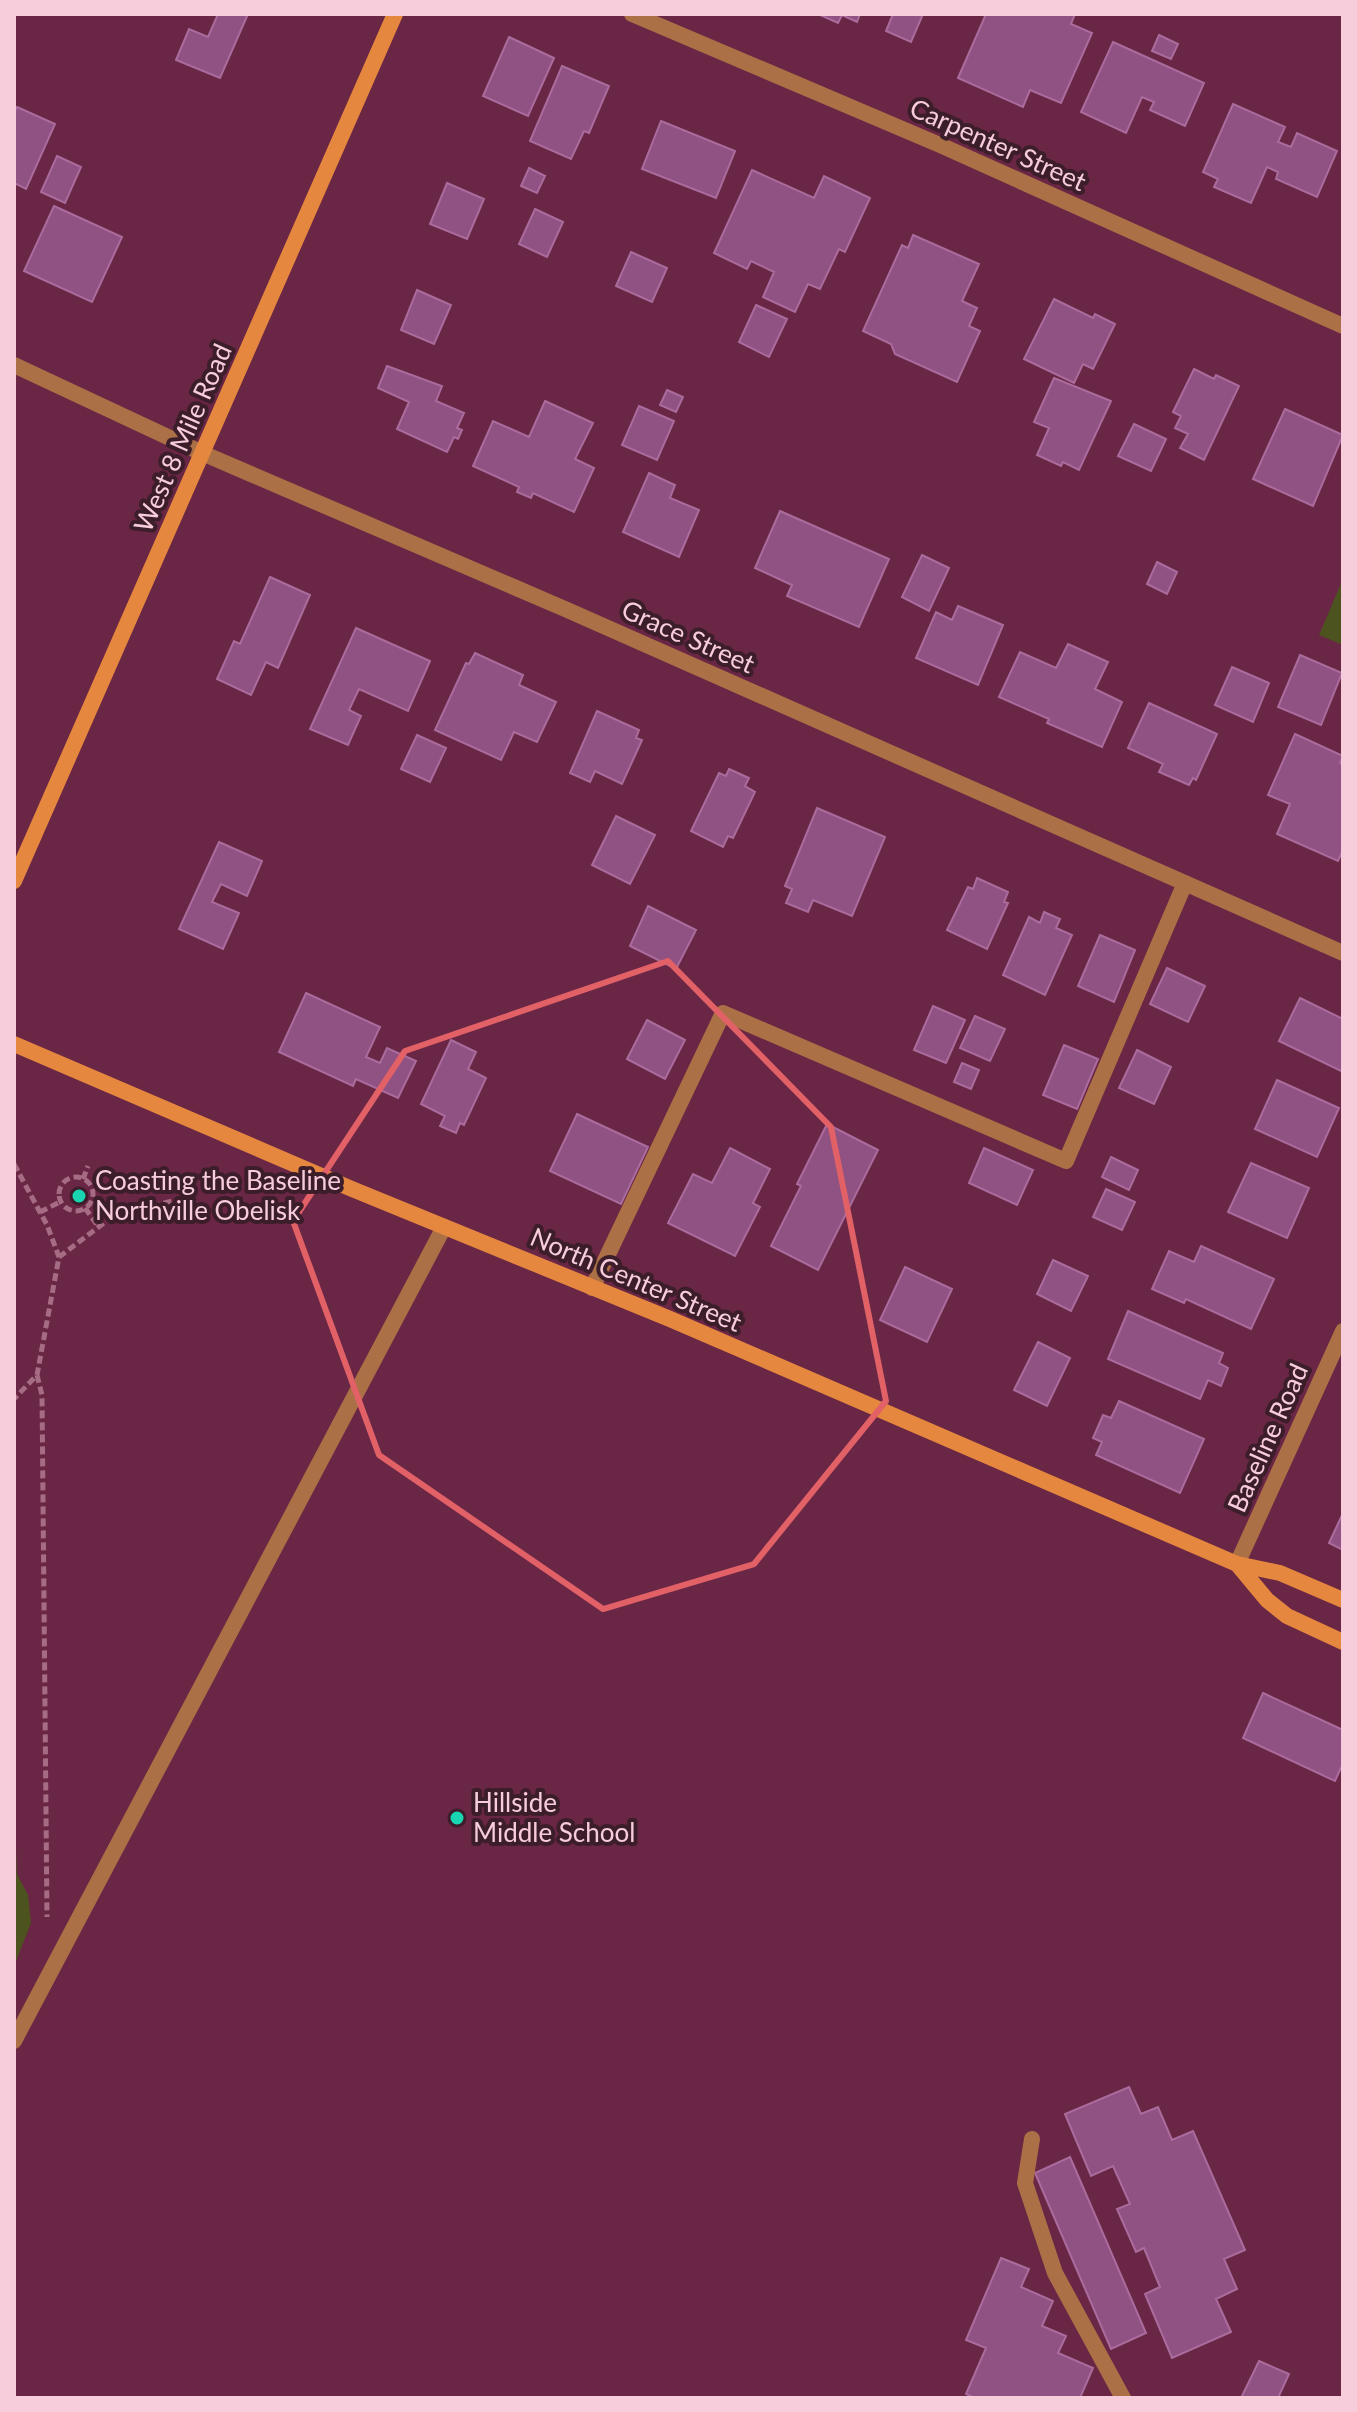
<svg xmlns="http://www.w3.org/2000/svg" width="1357" height="2412" viewBox="0 0 1357 2412" font-family="Lato,sans-serif">
<style>
.green{fill:#4d531f}
.building{fill:#8f5282;stroke:#aa6c9d;stroke-width:2}
.lines{fill:none;stroke-linecap:round;stroke-linejoin:round}
.path{stroke:#a66c84;stroke-width:5;stroke-dasharray:8 4;stroke-linecap:butt}
.service{stroke:#ac7046;stroke-width:16}
.minor{stroke:#ac7046;stroke-width:16}
.secondary{stroke:#e5873f;stroke-width:16}
.marked{fill:none;stroke:#e26167;stroke-width:6;stroke-linejoin:round}
.poi-dot{fill:#19d5b2;stroke:#3c1d2a;stroke-width:3}
.labels{text-anchor:middle;stroke-width:8;stroke-linejoin:round;paint-order:stroke}
.street-label{font-size:26px;fill:#f7ccdb;stroke:#3c1d2a}
.poi-label{font-size:26px;fill:#f7ccdb;stroke:#3c1d2a;text-anchor:start}
</style>
<rect width="100%" height="100%" fill="#6a2645"/>
<path class="green" d="M 1343,579 L 1343,645 L 1319,635 Z
M 14,1806 L 17,1874 L 28,1895 L 31,1923 L 14,1966 Z"/>
<path class="building" d="M 218,14 L 248,14 L 220,78 L 176,60 L 189,29 L 208,37 Z
M 818,14 L 860,14 L 857,22 L 842,15 L 838,23 Z
M 893,14 L 923,14 L 911,42 L 886,31 Z
M 986,14 L 1075,14 L 1071,24 L 1092,33 L 1061,103 L 1030,90 L 1023,107 L 958,78 Z
M 1159,35 L 1178,44 L 1171,59 L 1152,51 Z
M 509,37 L 554,58 L 528,116 L 483,96 Z
M 1113,42 L 1204,83 L 1185,126 L 1150,110 L 1154,102 L 1142,97 L 1126,133 L 1081,112 Z
M 562,66 L 609,86 L 589,133 L 584,131 L 571,159 L 530,141 Z
M 1233,104 L 1285,127 L 1278,142 L 1291,147 L 1297,133 L 1337,151 L 1317,197 L 1276,179 L 1278,172 L 1267,167 L 1251,203 L 1214,187 L 1218,179 L 1203,172 Z
M 17,107 L 55,124 L 26,189 L 14,183 L 14,113 Z
M 661,121 L 735,151 L 716,198 L 642,169 Z
M 57,156 L 81,167 L 65,203 L 41,192 Z
M 529,168 L 545,176 L 537,193 L 521,186 Z
M 752,170 L 814,198 L 824,176 L 870,198 L 845,252 L 839,249 L 820,289 L 808,284 L 795,312 L 763,297 L 774,272 L 751,261 L 747,269 L 714,253 Z
M 447,183 L 484,199 L 467,239 L 430,224 Z
M 54,206 L 122,237 L 92,302 L 24,271 Z
M 535,209 L 563,222 L 547,257 L 519,244 Z
M 913,235 L 979,264 L 962,301 L 977,308 L 969,326 L 980,331 L 957,382 L 895,354 L 891,344 L 863,331 L 902,245 L 908,248 Z
M 631,252 L 667,268 L 652,302 L 616,286 Z
M 417,290 L 451,305 L 434,344 L 401,330 Z
M 1054,299 L 1093,318 L 1095,314 L 1115,324 L 1093,369 L 1083,364 L 1074,383 L 1024,359 Z
M 756,305 L 787,319 L 769,357 L 739,342 Z
M 387,366 L 442,386 L 436,401 L 464,413 L 457,428 L 462,430 L 458,439 L 454,437 L 447,452 L 397,429 L 409,402 L 378,388 Z
M 1194,369 L 1214,379 L 1216,375 L 1239,386 L 1204,460 L 1180,448 L 1188,434 L 1175,428 L 1181,416 L 1173,412 Z
M 1054,378 L 1111,401 L 1079,470 L 1063,462 L 1061,466 L 1037,455 L 1049,428 L 1034,422 Z
M 667,390 L 683,397 L 676,412 L 660,405 Z
M 545,401 L 593,423 L 575,459 L 594,468 L 574,512 L 533,493 L 531,498 L 517,492 L 519,487 L 473,466 L 493,421 L 529,437 Z
M 639,406 L 674,421 L 657,460 L 622,445 Z
M 1285,409 L 1343,435 L 1313,506 L 1253,479 Z
M 1134,424 L 1166,439 L 1151,471 L 1118,456 Z
M 649,473 L 675,485 L 670,498 L 699,510 L 679,557 L 623,532 Z
M 780,511 L 889,559 L 859,627 L 787,596 L 792,585 L 755,568 Z
M 922,555 L 949,568 L 929,611 L 902,597 Z
M 1157,562 L 1177,572 L 1167,594 L 1147,584 Z
M 270,577 L 310,595 L 278,668 L 266,662 L 251,695 L 217,679 L 234,641 L 240,644 Z
M 958,606 L 1003,625 L 978,685 L 916,658 L 936,612 L 952,620 Z
M 356,628 L 430,661 L 408,711 L 359,689 L 349,710 L 361,716 L 348,745 L 310,729 Z
M 1068,644 L 1108,662 L 1095,689 L 1122,702 L 1102,747 L 1047,723 L 1049,719 L 999,697 L 1020,652 L 1056,668 Z
M 475,653 L 523,675 L 519,685 L 556,702 L 537,742 L 514,732 L 501,760 L 435,730 L 466,663 L 469,664 Z
M 1300,655 L 1342,673 L 1321,725 L 1278,707 Z
M 1232,667 L 1269,683 L 1253,722 L 1215,705 Z
M 1149,703 L 1217,734 L 1196,780 L 1193,778 L 1189,785 L 1159,772 L 1163,764 L 1128,748 Z
M 597,711 L 639,730 L 636,738 L 642,740 L 622,784 L 595,771 L 590,782 L 570,773 Z
M 1295,734 L 1343,756 L 1340,763 L 1343,765 L 1343,850 L 1338,861 L 1277,834 L 1290,804 L 1268,795 Z
M 417,735 L 446,748 L 430,782 L 401,769 Z
M 729,769 L 749,778 L 745,786 L 755,792 L 733,838 L 728,836 L 723,847 L 691,831 L 719,773 L 726,776 Z
M 817,808 L 885,837 L 852,916 L 813,900 L 808,912 L 786,903 L 792,889 L 785,886 Z
M 616,816 L 655,835 L 630,884 L 592,865 Z
M 219,842 L 262,861 L 247,896 L 221,884 L 212,902 L 239,913 L 223,949 L 179,929 Z
M 977,878 L 1008,892 L 1004,902 L 1008,903 L 987,949 L 947,930 L 968,887 L 973,889 Z
M 648,906 L 696,930 L 676,969 L 630,946 Z
M 1044,912 L 1060,919 L 1056,928 L 1072,935 L 1045,995 L 1003,975 L 1029,917 L 1040,923 Z
M 1100,935 L 1135,950 L 1114,1002 L 1078,986 Z
M 1167,968 L 1205,986 L 1188,1022 L 1150,1004 Z
M 306,993 L 380,1027 L 366,1057 L 380,1063 L 387,1048 L 416,1061 L 398,1098 L 356,1079 L 353,1086 L 279,1052 Z
M 1300,998 L 1343,1019 L 1343,1072 L 1279,1041 Z
M 933,1006 L 965,1020 L 946,1063 L 914,1050 Z
M 975,1016 L 1005,1029 L 990,1061 L 960,1048 Z
M 647,1020 L 685,1040 L 665,1079 L 627,1059 Z
M 451,1040 L 476,1052 L 468,1069 L 486,1078 L 464,1125 L 460,1123 L 456,1133 L 440,1126 L 445,1116 L 421,1104 Z
M 1064,1045 L 1098,1059 L 1077,1109 L 1043,1095 Z
M 1137,1050 L 1171,1067 L 1154,1104 L 1119,1088 Z
M 962,1063 L 979,1070 L 971,1089 L 954,1082 Z
M 1277,1080 L 1339,1108 L 1317,1157 L 1255,1129 Z
M 577,1114 L 648,1147 L 621,1204 L 550,1171 Z
M 827,1124 L 878,1150 L 818,1270 L 771,1246 L 801,1186 L 797,1184 Z
M 730,1148 L 770,1169 L 753,1203 L 760,1207 L 735,1256 L 668,1223 L 693,1174 L 712,1183 Z
M 984,1148 L 1033,1170 L 1017,1205 L 969,1183 Z
M 1111,1157 L 1138,1170 L 1129,1190 L 1102,1177 Z
M 1251,1163 L 1309,1188 L 1287,1238 L 1228,1212 Z
M 1106,1189 L 1135,1202 L 1122,1230 L 1093,1217 Z
M 1201,1246 L 1274,1279 L 1251,1329 L 1186,1299 L 1184,1303 L 1152,1289 L 1169,1251 L 1194,1262 Z
M 1053,1260 L 1088,1276 L 1071,1311 L 1037,1294 Z
M 905,1267 L 952,1289 L 927,1342 L 880,1320 Z
M 1128,1311 L 1223,1353 L 1219,1363 L 1228,1368 L 1221,1386 L 1208,1380 L 1200,1399 L 1108,1359 Z
M 1038,1342 L 1070,1358 L 1047,1406 L 1014,1390 Z
M 1119,1401 L 1204,1439 L 1180,1493 L 1096,1455 L 1102,1442 L 1093,1438 L 1103,1415 L 1111,1418 Z
M 1343,1513 L 1343,1550 L 1329,1543 Z
M 1263,1693 L 1343,1730 L 1343,1763 L 1335,1781 L 1243,1738 Z
M 1129,2087 L 1141,2114 L 1158,2107 L 1172,2140 L 1193,2131 L 1245,2250 L 1224,2259 L 1237,2289 L 1216,2299 L 1231,2332 L 1172,2358 L 1145,2294 L 1160,2287 L 1144,2248 L 1136,2252 L 1117,2209 L 1130,2204 L 1113,2166 L 1091,2176 L 1065,2114 Z
M 1070,2157 L 1146,2333 L 1111,2349 L 1035,2173 Z
M 1001,2258 L 1029,2269 L 1021,2287 L 1053,2301 L 1042,2326 L 1066,2336 L 1058,2353 L 1093,2368 L 1080,2398 L 975,2398 L 966,2394 L 986,2348 L 966,2340 Z
M 1259,2361 L 1289,2374 L 1278,2398 L 1241,2398 Z"/>
<g class="lines">
<path class="path" d="M 14,1164 L 47,1225 L 59,1257 L 37,1375 L 14,1399
M59 1194a17 17 0 1 1 34 0a17 17 0 1 1-34 0Z
M 83,1179 L 88,1166
M 85,1208 L 98,1226
M 40,1212 L 60,1202
M 59,1257 L 113,1216 L 172,1201
M 37,1375 L 42,1395 L 47,1917"/>
<path class="service" d="M 592,1288 L 723,1013 L 1066,1161 L 1185,883
M 14,2041 L 444,1227
M 1032,2139 L 1025,2183 L 1055,2273 L 1123,2398"/>
<path class="minor" d="M 632,14 L 940,145 L 1343,326
M 14,365 L 202,453 L 565,609 L 1343,953
M 1237,1564 L 1343,1331"/>
<path class="secondary" d="M 14,881 L 395,14
M 14,1044 L 352,1189 L 670,1319 L 1237,1564 L 1280,1573 L 1343,1600
M 1237,1564 L 1267,1600 L 1287,1616 L 1343,1642"/>
</g>
<path class="marked" d="M 668,961 L 831,1127 L 886,1401 L 754,1564 L 603,1609 L 379,1455 L 293,1221 L 405,1051 Z"/>
<g class="poi-dot">
<circle cx="79" cy="1196" r="8"/>
<circle cx="457" cy="1818" r="8"/>
</g>
<g class="labels">
<g class="street-label">
<text transform="translate(998 145) rotate(24)" y="9">Carpenter Street</text>
<text transform="translate(183 438) rotate(-66)" y="9">West 8 Mile Road</text>
<text transform="translate(688 637) rotate(24)" y="9">Grace Street</text>
<text transform="translate(636 1280) rotate(23)" y="9">North Center Street</text>
<text transform="translate(1268 1438) rotate(-66)" y="9">Baseline Road</text>
</g>
<g class="poi-label">
<text x="95" y="1190">Coasting the Baseline<tspan x="95" dy="30">Northville Obelisk</tspan></text>
<text x="473" y="1812">Hillside<tspan x="473" dy="30">Middle School</tspan></text>
</g>
</g>
<rect width="1357" height="2412" fill="none" stroke="#f7ccdb" stroke-width="32"/>
</svg>
